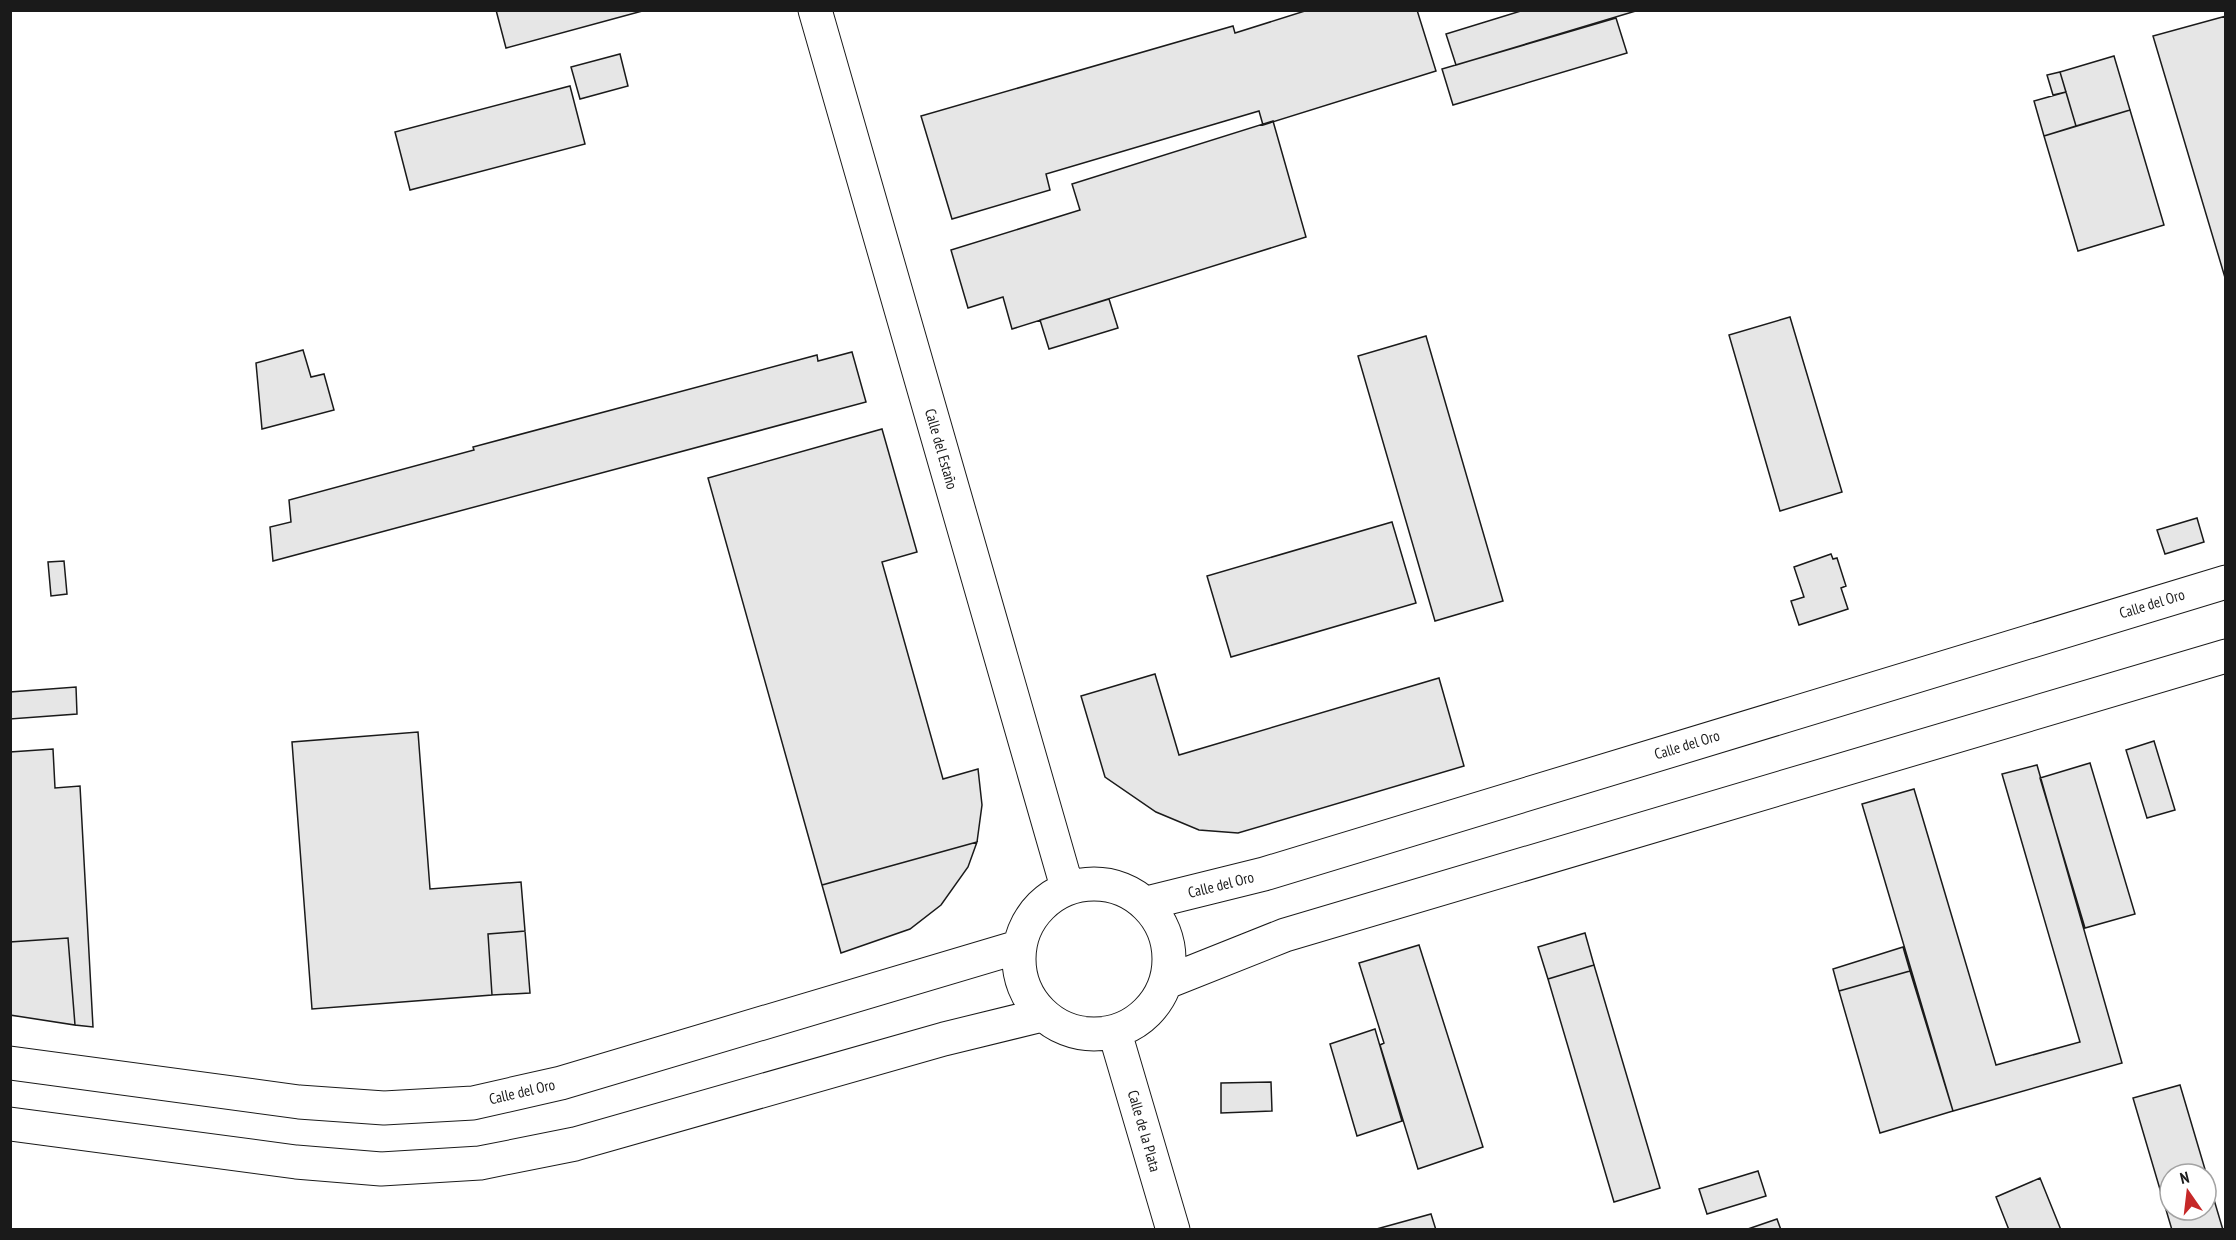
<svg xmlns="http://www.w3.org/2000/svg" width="2236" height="1240" viewBox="0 0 2236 1240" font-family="'PT Sans Narrow',sans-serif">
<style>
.building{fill:#e6e6e6;stroke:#1a1a1a;stroke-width:1.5;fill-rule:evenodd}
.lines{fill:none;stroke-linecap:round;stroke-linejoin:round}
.minor-casing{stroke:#1a1a1a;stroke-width:35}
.minor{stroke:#fff;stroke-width:33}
.labels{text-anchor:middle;stroke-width:4.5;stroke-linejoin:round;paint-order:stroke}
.street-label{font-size:15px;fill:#1a1a1a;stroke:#fff}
</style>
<rect width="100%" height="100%" fill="#fff"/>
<path class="building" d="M 496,10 L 646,10 L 506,48 Z
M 1308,10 L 1417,10 L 1436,71 L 1263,125 L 1259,111 L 1046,174 L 1050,190 L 952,219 L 921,116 L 1233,26 L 1235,33 Z
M 1524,10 L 1639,10 L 1456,65 L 1446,34 Z
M 2226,16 L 2226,281 L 2153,36 Z
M 1616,18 L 1627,53 L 1453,105 L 1442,69 Z
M 620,54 L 628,86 L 580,99 L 571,67 Z
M 2114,56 L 2130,110 L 2076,126 L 2060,72 Z
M 2060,72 L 2066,92 L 2053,95 L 2047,75 Z
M 570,86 L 585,144 L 410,190 L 395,132 Z
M 2066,92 L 2076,126 L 2044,136 L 2034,101 Z
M 2130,110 L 2164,225 L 2078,251 L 2044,136 Z
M 1273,121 L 1306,237 L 1012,329 L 1003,297 L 968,308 L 951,250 L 1080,210 L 1072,184 Z
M 1109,299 L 1118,328 L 1049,349 L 1040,320 Z
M 1790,317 L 1842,492 L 1780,511 L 1729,335 Z
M 1426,336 L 1503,601 L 1435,621 L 1358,356 Z
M 303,350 L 311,377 L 324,374 L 334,410 L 262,429 L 256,363 Z
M 852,352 L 866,402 L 273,561 L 270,527 L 291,522 L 289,500 L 474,450 L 473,447 L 817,355 L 818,361 Z
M 882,429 L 917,552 L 882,562 L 943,779 L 978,769 L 982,805 L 977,842 L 822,885 L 708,478 Z
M 2197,518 L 2204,542 L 2165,554 L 2157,530 Z
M 1392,522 L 1416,603 L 1231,657 L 1207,576 Z
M 1831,554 L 1833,559 L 1837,558 L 1846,586 L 1841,588 L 1848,609 L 1799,625 L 1791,601 L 1804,597 L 1794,567 Z
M 64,561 L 67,594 L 51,596 L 48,562 Z
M 1155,674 L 1179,755 L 1439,678 L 1464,766 L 1238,833 L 1199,830 L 1156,812 L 1105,777 L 1081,696 Z
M 76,687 L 77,714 L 10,719 L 10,692 Z
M 418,732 L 430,889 L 521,882 L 525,931 L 488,934 L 492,995 L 312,1009 L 292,742 Z
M 2154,741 L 2175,810 L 2147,818 L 2126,750 Z
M 53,749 L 55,788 L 80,786 L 93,1027 L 75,1025 L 68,938 L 10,942 L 10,752 Z
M 2090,763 L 2135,914 L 2085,928 L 2040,778 Z
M 2037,765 L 2122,1063 L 1953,1111 L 1862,804 L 1914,789 L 1996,1065 L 2080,1042 L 2002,774 Z
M 977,842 L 968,867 L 941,905 L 910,929 L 841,953 L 822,885 Z
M 525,931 L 530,993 L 492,995 L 488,934 Z
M 1585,933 L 1594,965 L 1548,979 L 1538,947 Z
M 68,938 L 75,1025 L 10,1015 L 10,942 Z
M 1419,945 L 1483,1147 L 1418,1169 L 1380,1045 L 1384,1043 L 1359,963 Z
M 1903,947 L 1910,971 L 1839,991 L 1833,969 Z
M 1594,965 L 1660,1188 L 1614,1202 L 1548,979 Z
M 1910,971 L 1953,1111 L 1880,1133 L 1839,991 Z
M 1375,1029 L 1402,1121 L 1357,1136 L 1330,1044 Z
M 1271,1082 L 1272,1111 L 1221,1113 L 1221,1083 Z
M 2180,1085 L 2223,1230 L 2172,1230 L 2133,1098 ZM 2170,1174 L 2206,1174 L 2206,1210 L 2170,1210 Z
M 1758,1171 L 1766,1196 L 1707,1214 L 1699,1189 Z
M 2040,1178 L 2061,1230 L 2009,1230 L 1996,1197 Z
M 1431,1214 L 1436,1230 L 1373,1230 Z
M 1777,1219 L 1781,1230 L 1745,1230 Z"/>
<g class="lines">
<defs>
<path id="minor" d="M 815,10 L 1067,887
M1019 959a75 75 0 1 1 150 0a75 75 0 1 1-150 0Z
M 1147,903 L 1264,874 L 2226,582
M 1167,982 L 1285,935 L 2226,656
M 1115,1033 L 1173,1230
M 10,1063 L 299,1102 L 384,1108 L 473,1103 L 561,1083 L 1018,947
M 10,1124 L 296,1162 L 381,1169 L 480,1163 L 575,1144 L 944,1039 L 1042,1015"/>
</defs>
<use href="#minor" class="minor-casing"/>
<use href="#minor" class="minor"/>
</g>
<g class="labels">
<g class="street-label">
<text transform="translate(941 449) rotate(74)" y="5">Calle del Estaño</text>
<text transform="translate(2152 604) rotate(-17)" y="5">Calle del Oro</text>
<text transform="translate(1687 745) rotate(-17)" y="5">Calle del Oro</text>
<text transform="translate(1221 885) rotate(-14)" y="5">Calle del Oro</text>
<text transform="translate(522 1092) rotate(-13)" y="5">Calle del Oro</text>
<text transform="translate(1144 1131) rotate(74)" y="5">Calle de la Plata</text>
</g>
</g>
<rect width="2236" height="1240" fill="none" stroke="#1a1a1a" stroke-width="24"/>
<g transform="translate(2188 1192) rotate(346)"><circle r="28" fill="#ffffff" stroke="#a3a3a3" stroke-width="1.5"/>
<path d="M0-4.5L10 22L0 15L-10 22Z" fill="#c62828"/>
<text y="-9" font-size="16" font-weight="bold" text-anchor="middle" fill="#1a1a1a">N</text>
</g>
</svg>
